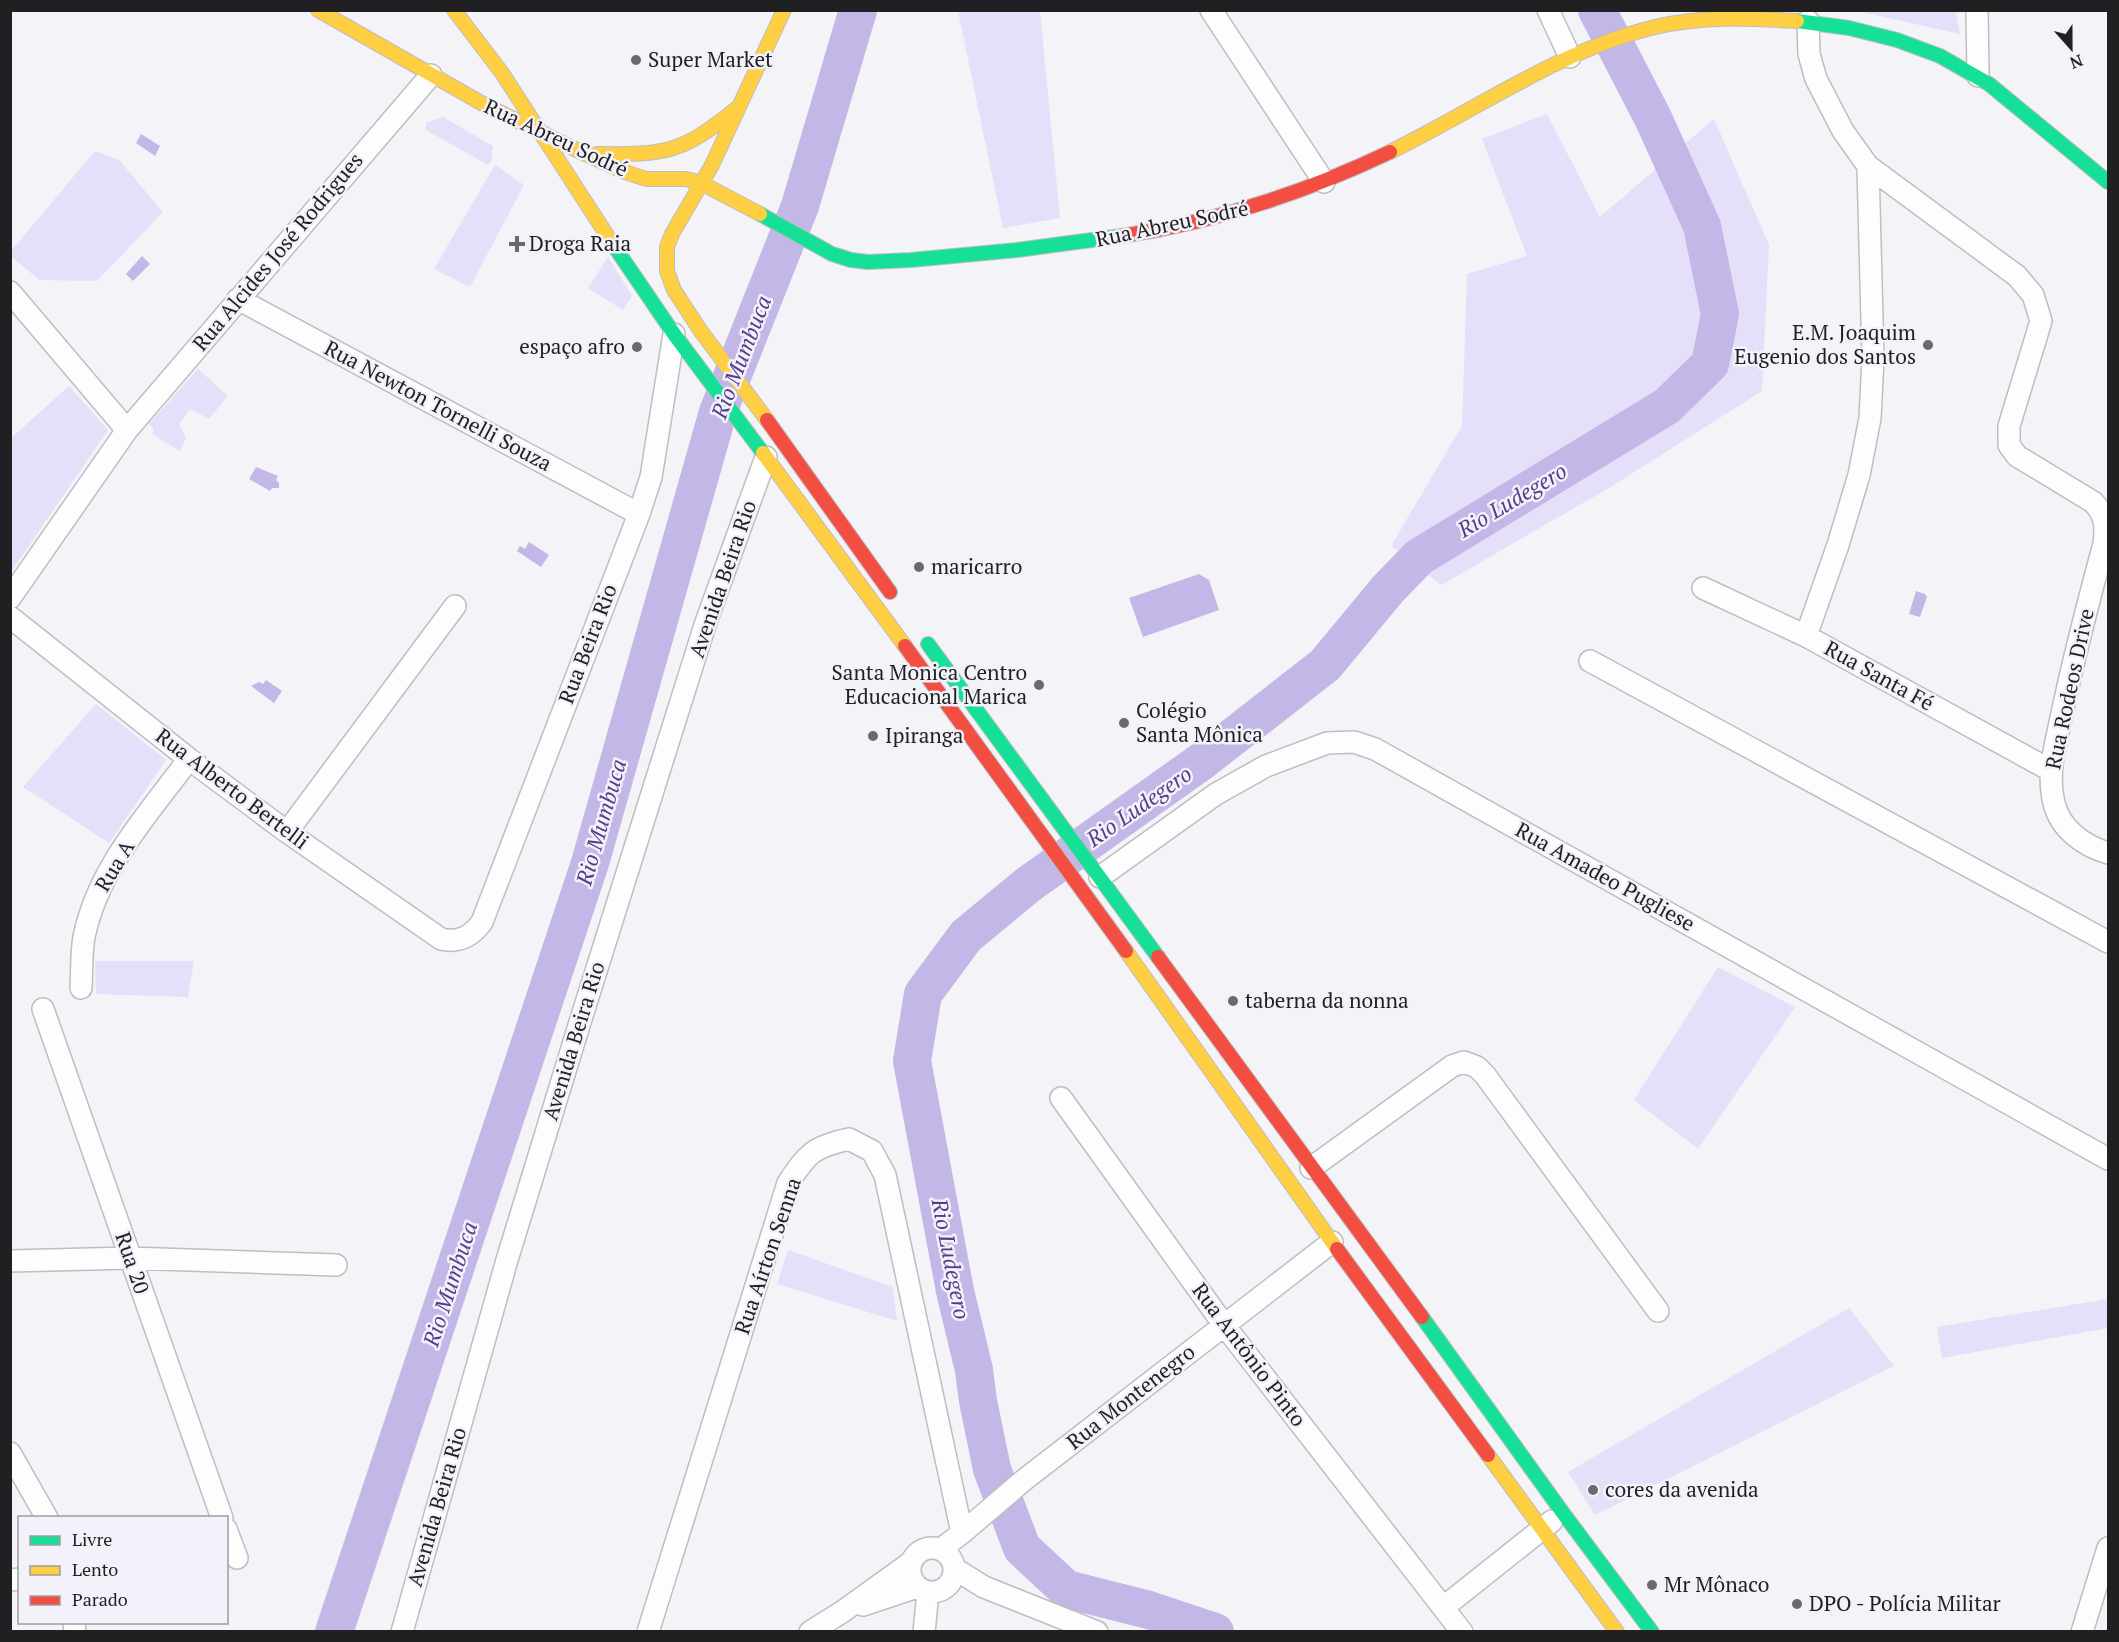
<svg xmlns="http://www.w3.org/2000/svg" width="2119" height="1642" viewBox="0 0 2119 1642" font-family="'PT Serif',serif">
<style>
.green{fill:#e5dffa}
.water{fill:#c2b7e6}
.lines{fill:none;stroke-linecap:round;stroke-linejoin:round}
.river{stroke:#c2b7e6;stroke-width:38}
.street-casing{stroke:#bebdc0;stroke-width:24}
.fast-casing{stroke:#bebdc0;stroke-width:16}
.slow-casing{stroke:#bebdc0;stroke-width:16}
.jam-casing{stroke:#bebdc0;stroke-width:16}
.street{stroke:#fdfdfe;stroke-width:21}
.fast{stroke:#16e098;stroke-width:14}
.slow{stroke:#ffcf43;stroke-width:14}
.jam{stroke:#f24e42;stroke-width:14}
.poi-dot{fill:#6a696d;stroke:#f3f1f9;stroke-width:2}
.labels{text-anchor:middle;stroke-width:5;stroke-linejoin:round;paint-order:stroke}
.poi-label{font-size:21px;fill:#201f22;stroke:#f3f1f9;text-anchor:start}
.street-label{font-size:21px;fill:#201f22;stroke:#f3f1f9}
.water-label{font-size:22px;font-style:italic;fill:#553d8b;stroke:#f3f1f9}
</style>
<rect width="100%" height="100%" fill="#f4f3f7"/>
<path class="green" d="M 958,11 L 1040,11 L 1060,218 L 1003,228 Z
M 1857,11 L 1956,11 L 1960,34 Z
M 1547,114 L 1600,217 L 1714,119 L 1769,245 L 1762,391 L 1609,488 L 1441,585 L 1391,546 L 1462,426 L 1467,274 L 1527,256 L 1482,139 Z
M 443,117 L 493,146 L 491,162 L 488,165 L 426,130 L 426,123 Z
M 95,151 L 119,160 L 163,212 L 97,281 L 39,280 L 11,256 L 11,251 Z
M 495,165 L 524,185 L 470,287 L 434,269 Z
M 608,257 L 632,296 L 623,310 L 588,288 Z
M 198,369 L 228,396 L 209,419 L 190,409 L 179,424 L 186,438 L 180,451 L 152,434 L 154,429 L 149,424 Z
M 69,386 L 108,430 L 11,572 L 11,438 Z
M 96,704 L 166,760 L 109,843 L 23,787 Z
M 95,961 L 194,961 L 188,997 L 96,994 Z
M 1718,967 L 1795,1007 L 1698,1149 L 1634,1100 Z
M 788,1250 L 893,1287 L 897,1321 L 777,1284 Z
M 2108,1299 L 2108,1328 L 1942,1358 L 1937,1327 Z
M 1849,1308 L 1894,1366 L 1595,1515 L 1568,1472 Z"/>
<path class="water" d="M 141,134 L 160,146 L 155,156 L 136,143 Z
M 142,256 L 150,264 L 133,281 L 126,274 Z
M 256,467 L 278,476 L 276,480 L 279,483 L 279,488 L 272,488 L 270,491 L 249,479 Z
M 529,542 L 549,555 L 541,567 L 517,551 L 520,546 L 525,549 Z
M 1199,574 L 1209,580 L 1219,610 L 1143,637 L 1129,598 Z
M 1916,591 L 1925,594 L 1927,597 L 1920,617 L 1909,614 Z
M 266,680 L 282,691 L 274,703 L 251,686 L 259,682 L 263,684 Z"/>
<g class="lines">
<path class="river" d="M 334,1632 L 590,863 L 718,412 L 800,206 L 858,10
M 1215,1632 L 1149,1610 L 1066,1589 L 1022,1548 L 992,1469 L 978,1401 L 974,1370 L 955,1291 L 912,1061 L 923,994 L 966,936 L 1029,884 L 1202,761 L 1325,665 L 1388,589 L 1419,557 L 1667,406 L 1710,364 L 1720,314 L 1702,226 L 1653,118 L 1597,10"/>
<defs>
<path id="street" d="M 1211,10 L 1324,182
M 1548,10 L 1570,57
M 1977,10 L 1978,76
M 1868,166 L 2017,276 L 2033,295 L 2041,321 L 2009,426 L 2009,445 L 2017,456 L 2093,502 C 2106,515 2106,527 2104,544 C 2089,599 2075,653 2063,709 C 2057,739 2046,772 2054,803 C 2060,829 2084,846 2108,853
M 10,292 L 127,430 L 10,598
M 238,299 L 639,514
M 127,430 L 431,75
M 1703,588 L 1806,636 L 2050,770
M 10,617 L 189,759 L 287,832 L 441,939 C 459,943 471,937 482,922 L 639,514 L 651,477 L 674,334
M 1806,636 L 1838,545 L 1859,475 L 1870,418 L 1873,359 L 1868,166 L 1843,131 L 1816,79 L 1809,54 L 1808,21
M 1590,661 L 2108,942
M 287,832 L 455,606
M 1100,877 L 1216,794 L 1266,766 L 1327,743 L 1354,742 L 1375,749 L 2108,1159
M 81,988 C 82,971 81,953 84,937 C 98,868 148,814 189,759
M 43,1009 L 222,1518
M 1061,1098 L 1224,1325 L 1462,1632
M 1311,1168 L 1452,1066 L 1464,1062 L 1477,1067 L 1485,1075 L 1658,1311
M 10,1261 L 130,1258 L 336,1265
M 10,1453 L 47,1518
M 226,1529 L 237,1558
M910 1570a22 22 0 1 1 44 0a22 22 0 1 1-44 0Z
M 941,1549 L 962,1533 L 1024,1480 L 1332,1242
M 955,1569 L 984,1587 L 1097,1632
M 10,1580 L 20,1579
M 863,1605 L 917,1587
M 1444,1607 L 1552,1521
M 74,1622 L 75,1632
M 402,1632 L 507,1260 L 581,1019 L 706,622 L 766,457
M 648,1632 L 788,1183 C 808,1153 813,1147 849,1139 L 872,1151 L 885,1175 L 962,1533
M 810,1632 L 842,1612 L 910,1563
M 924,1632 L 928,1592
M 2082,1632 L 2108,1548"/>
<path id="fast" d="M 1797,21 L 1849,28 L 1897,40 L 1940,56 L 1989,84 L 2108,182
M 760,214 L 832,254 L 851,260 L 868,262 L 911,260 L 1017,250 L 1122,236
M 612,243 L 674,334 L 763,453
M 928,644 L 1158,957
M 1422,1317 L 1563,1513 L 1652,1632"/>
<path id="slow" d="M 318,10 L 483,104 L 583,153 L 625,172 L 646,179 L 686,179 L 701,183 L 760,214
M 454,10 L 502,73 L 612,243
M 1390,152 C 1478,109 1560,50 1655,27 C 1701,16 1750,18 1797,21
M 597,154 C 666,155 682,153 736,109
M 767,420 L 700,330 L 674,290 L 667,271 L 667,247 L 672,234 L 712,165 L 784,10
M 763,453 L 905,646
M 1126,951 L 1337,1249
M 1488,1455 L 1617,1632"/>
<path id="jam" d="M 1122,236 C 1216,222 1304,193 1390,152
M 767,420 L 890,592
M 905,646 L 1126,951
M 1158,957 L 1422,1317
M 1337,1249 L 1488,1455"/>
</defs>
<use href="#street" class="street-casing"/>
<use href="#fast" class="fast-casing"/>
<use href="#slow" class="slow-casing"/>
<use href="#jam" class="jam-casing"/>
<use href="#street" class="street"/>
<use href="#fast" class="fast"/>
<use href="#slow" class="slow"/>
<use href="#jam" class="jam"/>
</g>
<g class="poi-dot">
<circle cx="636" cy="60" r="6"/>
<path d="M514 235h6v6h6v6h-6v6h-6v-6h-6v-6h6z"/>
<circle cx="1928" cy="345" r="6"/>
<circle cx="637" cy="347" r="6"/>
<circle cx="919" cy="567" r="6"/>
<circle cx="1039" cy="685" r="6"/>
<circle cx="1124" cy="723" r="6"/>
<circle cx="873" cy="736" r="6"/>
<circle cx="1233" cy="1001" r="6"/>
<circle cx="1593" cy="1490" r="6"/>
<circle cx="1652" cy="1585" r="6"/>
<circle cx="1797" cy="1604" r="6"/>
</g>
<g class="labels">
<g class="poi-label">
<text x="648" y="67">Super Market</text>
<text x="529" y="251">Droga Raia</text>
<text x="1916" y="340" text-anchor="end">E.M. Joaquim<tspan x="1916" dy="24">Eugenio dos Santos</tspan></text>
<text x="625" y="354" text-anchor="end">espaço afro</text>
<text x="931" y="574">maricarro</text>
<text x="1027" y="680" text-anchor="end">Santa Monica Centro<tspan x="1027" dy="24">Educacional Marica</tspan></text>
<text x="1136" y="718">Colégio<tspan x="1136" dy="24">Santa Mônica</tspan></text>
<text x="885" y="743">Ipiranga</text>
<text x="1245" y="1008">taberna da nonna</text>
<text x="1605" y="1497">cores da avenida</text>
<text x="1664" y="1592">Mr Mônaco</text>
<text x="1809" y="1611">DPO - Polícia Militar</text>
</g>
<g class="street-label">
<text transform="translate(556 138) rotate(25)" y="7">Rua Abreu Sodré</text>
<text transform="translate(1172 224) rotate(-12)" y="7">Rua Abreu Sodré</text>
<text transform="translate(278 252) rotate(-50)" y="7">Rua Alcides José Rodrigues</text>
<text transform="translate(438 406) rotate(28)" y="7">Rua Newton Tornelli Souza</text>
<text transform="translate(723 579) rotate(-71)" y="7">Avenida Beira Rio</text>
<text transform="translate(588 644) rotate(-69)" y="7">Rua Beira Rio</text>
<text transform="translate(1879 676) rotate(29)" y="7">Rua Santa Fé</text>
<text transform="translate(2070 689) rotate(-78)" y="7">Rua Rodeos Drive</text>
<text transform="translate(232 789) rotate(37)" y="7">Rua Alberto Bertelli</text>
<text transform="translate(115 866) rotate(-59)" y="7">Rua A</text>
<text transform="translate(1605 877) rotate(29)" y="7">Rua Amadeo Pugliese</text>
<text transform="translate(574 1041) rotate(-73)" y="7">Avenida Beira Rio</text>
<text transform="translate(768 1256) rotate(-71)" y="7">Rua Aírton Senna</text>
<text transform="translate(132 1263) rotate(71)" y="7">Rua 20</text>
<text transform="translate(1249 1355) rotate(53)" y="7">Rua Antônio Pinto</text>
<text transform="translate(1131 1397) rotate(-38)" y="7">Rua Montenegro</text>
<text transform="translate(437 1507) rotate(-74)" y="7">Avenida Beira Rio</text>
</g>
<g class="water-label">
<text transform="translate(741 357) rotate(-69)" y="8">Rio Mumbuca</text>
<text transform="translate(1512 500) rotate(-31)" y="8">Rio Ludegero</text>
<text transform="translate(1139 806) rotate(-35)" y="8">Rio Ludegero</text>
<text transform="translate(601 822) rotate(-74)" y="8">Rio Mumbuca</text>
<text transform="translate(951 1259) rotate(79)" y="8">Rio Ludegero</text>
<text transform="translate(450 1284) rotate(-72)" y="8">Rio Mumbuca</text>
</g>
</g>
<rect width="2119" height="1642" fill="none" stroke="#201f22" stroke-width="24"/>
<rect x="18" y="1516" width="210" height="108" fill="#f3f1f9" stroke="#9f9da3" stroke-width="1.5"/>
<rect x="30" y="1536" width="30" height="9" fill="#16e098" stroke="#9f9da3" stroke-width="1.5"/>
<text x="72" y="1546" font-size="18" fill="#201f22">Livre</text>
<rect x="30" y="1566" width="30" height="9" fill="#ffcf43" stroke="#9f9da3" stroke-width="1.5"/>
<text x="72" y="1576" font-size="18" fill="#201f22">Lento</text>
<rect x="30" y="1596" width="30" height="9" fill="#f24e42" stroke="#9f9da3" stroke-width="1.5"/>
<text x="72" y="1606" font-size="18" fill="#201f22">Parado</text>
<g transform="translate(2071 48) rotate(159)" stroke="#f3f1f9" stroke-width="4.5" paint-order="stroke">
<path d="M0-4.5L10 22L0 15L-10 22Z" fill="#201f22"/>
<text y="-9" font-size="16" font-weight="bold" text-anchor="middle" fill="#201f22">N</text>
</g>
</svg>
